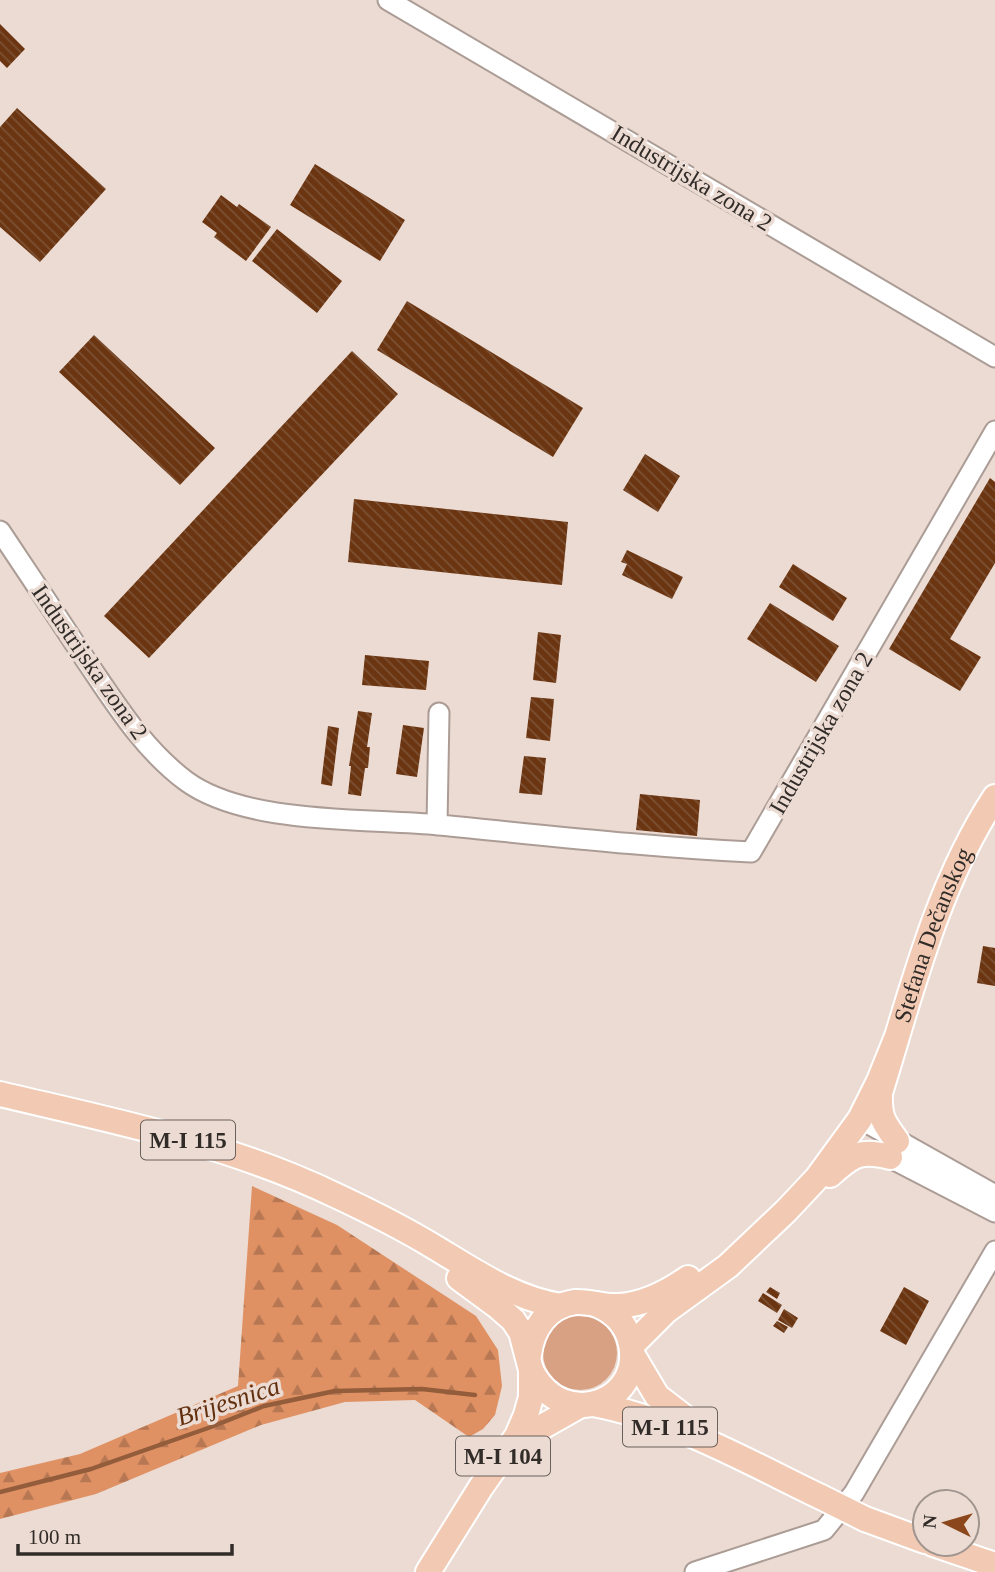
<svg xmlns="http://www.w3.org/2000/svg" width="995" height="1572" viewBox="0 0 995 1572" font-family="Georgia,serif">
<style>
.grass{fill:#d9a183}
.forest{fill:url(#forest-firs)}
.lines{fill:none;stroke-linecap:round;stroke-linejoin:round}
.stream{stroke:#935c3b;stroke-width:4.5}
.building{fill:url(#building-back-hatch)}
.minor-casing{stroke:#ab9c95;stroke-width:23}
.major-casing{stroke:#fff;stroke-width:28}
.minor{stroke:#fff;stroke-width:19}
.major{stroke:#f2cab3;stroke-width:24}
.major-bridge-casing{stroke:#fff;stroke-width:28;stroke-linecap:butt}
.major-bridge{stroke:#f2cab3;stroke-width:24}
.labels{text-anchor:middle;stroke-width:7;stroke-linejoin:round;paint-order:stroke}
.shield{fill:#ebdbd3;stroke:#6a605c;stroke-width:2}
.shield-label{font-size:23px;font-weight:bold;fill:#322c29}
.street-label{font-size:24px;fill:#322c29;stroke:#ebdbd3}
.water-label{font-size:26px;font-style:italic;fill:#63300f;stroke:#ebdbd3}
</style>
<defs>
<pattern id="forest-firs" width="22" height="20" patternUnits="userSpaceOnUse" patternTransform="scale(1.75)"><rect width="22" height="20" fill="#e09164"/><path d="M5 1l3.5 6h-7zM16 11l3.5 6h-7z" fill="#b67752"/></pattern>
<pattern id="building-back-hatch" width="6" height="6" patternUnits="userSpaceOnUse" patternTransform="scale(1.75)"><rect width="6" height="6" fill="#6b3511"/><path d="M-1 5l2 2M0 0l6 6M5-1l2 2" fill="none" stroke="#7c5134"/></pattern>
</defs>
<rect width="100%" height="100%" fill="#ebdbd3"/>
<path class="grass" d="M543 1353a37 37 0 1 1 74 0a37 37 0 1 1-74 0Z"/>
<path class="forest" d="M 252,1186 L 337,1225 L 476,1316 L 498,1350 L 502,1386 L 495,1415 L 483,1429 L 469,1437 L 415,1400 L 345,1402 L 261,1425 L 96,1494 L 0,1519 L 0,1473 L 80,1454 L 238,1386 Z"/>
<g class="lines">
<path class="stream" d="M 0,1492 L 91,1469 L 211,1427 L 264,1406 L 335,1391 L 422,1389 L 475,1395"/>
</g>
<path class="building" d="M 0,24 L 25,49 L 7,68 L 0,61 Z
M 17,108 L 106,189 L 40,262 L 0,227 L 0,127 Z
M 315,164 L 405,220 L 380,261 L 290,205 Z
M 221,195 L 237,207 L 239,204 L 271,227 L 246,261 L 214,237 L 217,233 L 202,222 Z
M 277,229 L 342,281 L 317,313 L 252,261 Z
M 407,301 L 583,408 L 553,457 L 377,350 Z
M 94,335 L 215,448 L 180,485 L 59,372 Z
M 352,351 L 398,394 L 149,658 L 104,616 Z
M 645,454 L 680,476 L 658,512 L 623,490 Z
M 990,478 L 995,482 L 995,563 L 950,639 L 981,657 L 960,691 L 889,649 Z
M 354,499 L 568,522 L 562,585 L 348,562 Z
M 627,550 L 683,577 L 672,599 L 622,575 L 627,564 L 621,562 Z
M 793,564 L 847,598 L 833,621 L 779,587 Z
M 770,603 L 839,646 L 816,682 L 747,639 Z
M 538,632 L 561,635 L 556,683 L 533,680 Z
M 365,655 L 429,661 L 426,690 L 362,685 Z
M 531,697 L 554,699 L 550,741 L 526,738 Z
M 358,711 L 372,713 L 367,747 L 370,747 L 368,768 L 365,768 L 361,796 L 348,794 L 351,766 L 349,766 Z
M 403,725 L 424,728 L 417,777 L 396,774 Z
M 328,726 L 339,728 L 332,786 L 321,784 Z
M 524,756 L 546,758 L 542,795 L 519,793 Z
M 640,794 L 700,800 L 697,836 L 636,830 Z
M 983,946 L 995,948 L 995,986 L 977,983 Z
M 770,1287 L 780,1293 L 777,1299 L 766,1292 Z
M 904,1287 L 929,1301 L 906,1345 L 880,1331 Z
M 763,1293 L 782,1305 L 777,1313 L 758,1301 Z
M 784,1309 L 798,1318 L 792,1328 L 778,1320 Z
M 777,1321 L 788,1327 L 784,1333 L 773,1326 Z"/>
<g class="lines">
<defs>
<path id="minor" d="M 388,0 L 995,357
M 0,531 C 28,573 57,616 85,659 C 115,703 143,749 186,781 C 246,825 366,818 439,825 C 543,835 647,847 751,852 L 995,431
M 437,825 L 439,713
M 860,1119 L 995,1195
M 877,1151 L 995,1212
M 695,1572 L 824,1530 L 854,1493 L 995,1251"/>
<g id="major">
<path d="M 0,1094 C 114,1121 230,1144 337,1196 C 369,1211 401,1227 431,1245 C 473,1270 512,1298 561,1306"/>
<path id="s1" d="M 897,1141 C 883,1122 879,1117 880,1093 C 911,993 937,885 995,797"/>
<path d="M 830,1175 C 852,1155 861,1149 890,1157"/>
<path d="M 632,1345 L 666,1311 L 728,1266 L 786,1211 L 817,1178 L 860,1119 L 879,1081 L 896,1039"/>
<path d="M 632,1354 L 657,1396 L 700,1429"/>
<path d="M 529,1355 C 532,1329 547,1306 575,1302 C 589,1301 604,1307 618,1306 C 643,1305 668,1292 688,1278"/>
<path d="M 531,1370 C 564,1436 650,1399 629,1337 C 623,1320 611,1310 595,1304"/>
<path d="M 593,1404 C 674,1419 748,1462 821,1497"/>
<path d="M 517,1456 L 540,1428 L 579,1406"/>
<path d="M 865,1519 L 925,1541"/>
<path d="M 933,1544 L 995,1565"/>
<path d="M 428,1572 L 481,1487 L 517,1436 L 526,1415 L 531,1397 L 531,1370 L 521,1332 L 513,1320 L 497,1306 L 459,1278"/>
</g>
</defs>
<use href="#minor" class="minor-casing"/>
<use href="#major" class="major-casing"/>
<use href="#minor" class="minor"/>
<use href="#major" class="major"/>
<defs>
<path id="major-bridge" d="M 821,1497 L 865,1519"/>
</defs>
<use href="#major-bridge" class="major-bridge-casing"/>
<use href="#major-bridge" class="major-bridge"/>
</g>
<g class="labels">
<g class="shield">
<rect x="141" y="1120.5" width="94" height="39" rx="5"/>
<rect x="623" y="1407.5" width="94" height="39" rx="5"/>
<rect x="456" y="1436.5" width="94" height="39" rx="5"/>
</g>
<g class="shield-label">
<text x="188" y="1148">M-I 115</text>
<text x="670" y="1435">M-I 115</text>
<text x="503" y="1464">M-I 104</text>
</g>
<g class="street-label">
<text transform="translate(692 178) rotate(31)" y="8">Industrijska zona 2</text>
<text transform="translate(90 662) rotate(55)" y="8">Industrijska zona 2</text>
<text transform="translate(821 733) rotate(-60)" y="8">Industrijska zona 2</text>
<text dy="8" stroke="none"><textPath href="#s1" startOffset="219">Stefana Dečanskog</textPath></text>
</g>
<g class="water-label">
<text transform="translate(228 1401) rotate(-18)" y="9">Brijesnica</text>
</g>
</g>
<g transform="translate(946 1523) rotate(275)"><circle r="33" fill="#ebdbd3" stroke="#a1958f" stroke-width="2"/>
<path d="M0-5L12 26L0 18L-12 26Z" fill="#8b471b"/>
<text y="-10" font-size="19" font-weight="bold" text-anchor="middle" fill="#322c29">N</text>
</g>
<path d="M18 1544v10h214v-10" fill="none" stroke="#322c29" stroke-width="3.5"/>
<text x="28" y="1544" font-size="21" fill="#322c29" stroke="#ebdbd3" stroke-width="5" paint-order="stroke">100 m</text>
</svg>
